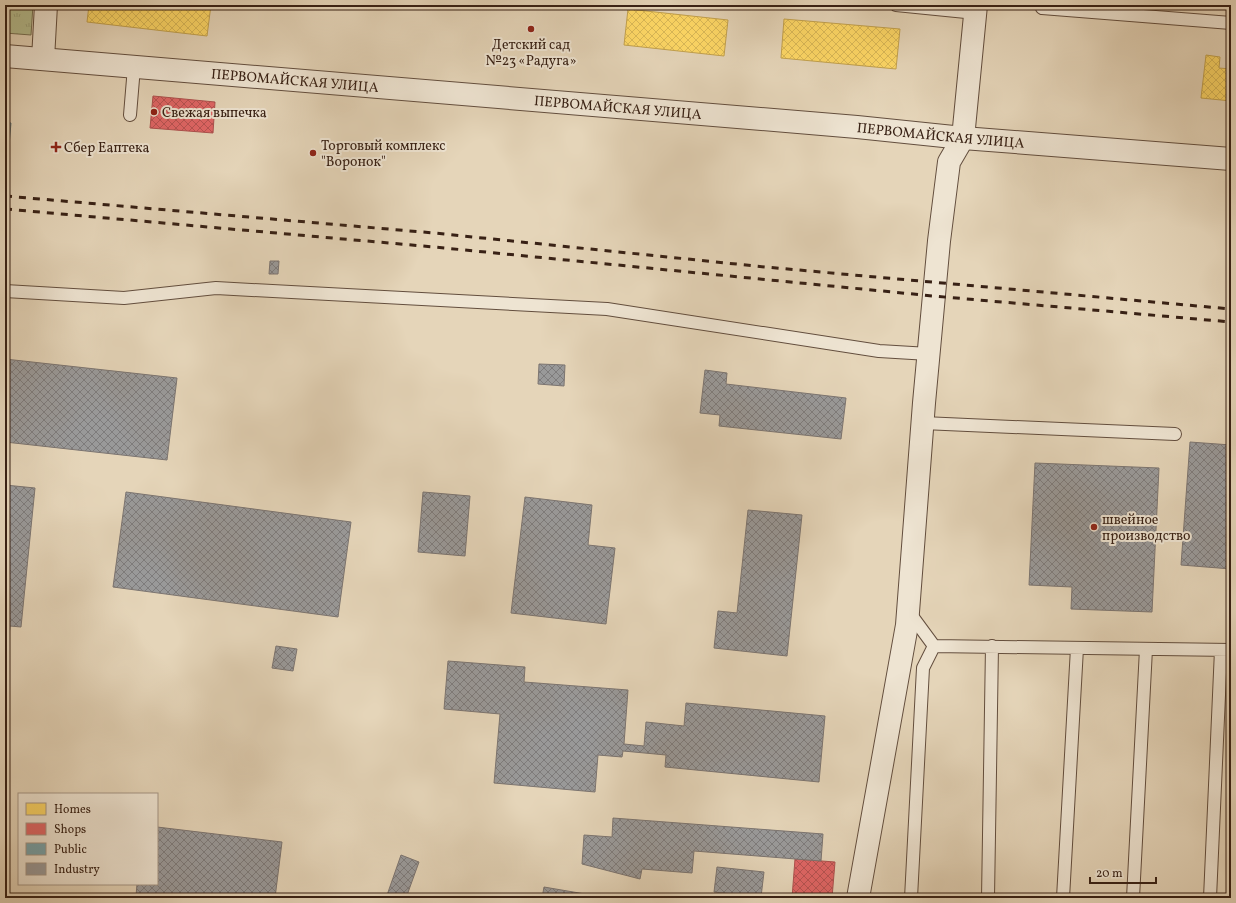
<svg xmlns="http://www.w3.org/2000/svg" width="1236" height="903" viewBox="0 0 1236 903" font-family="Vollkorn,serif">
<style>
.grass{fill:url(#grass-tufts);stroke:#766f52}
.homes{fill:url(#homes-cross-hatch);stroke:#c3a24e}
.shops{fill:url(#shops-cross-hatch);stroke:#ae514e}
.public{fill:url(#public-cross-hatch);stroke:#637d81}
.industry{fill:url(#industry-cross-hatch);stroke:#7c7571}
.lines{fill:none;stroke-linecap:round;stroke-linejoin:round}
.service-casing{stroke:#634e3e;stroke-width:14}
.minor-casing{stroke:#634e3e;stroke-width:24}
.tertiary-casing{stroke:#634e3e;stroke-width:24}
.service{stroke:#eee4d2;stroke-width:12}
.minor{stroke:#eee4d2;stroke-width:22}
.tertiary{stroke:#eee4d2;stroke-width:22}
.rail{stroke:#382115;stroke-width:3;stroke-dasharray:7 7;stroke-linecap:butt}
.poi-dot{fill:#8f2418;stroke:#eee4d2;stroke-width:1.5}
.labels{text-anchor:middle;stroke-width:4;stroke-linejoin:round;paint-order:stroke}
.poi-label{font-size:14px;fill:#382115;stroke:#eee4d2;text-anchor:start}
.street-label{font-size:14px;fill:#382115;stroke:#eee4d2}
</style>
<defs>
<pattern id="grass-tufts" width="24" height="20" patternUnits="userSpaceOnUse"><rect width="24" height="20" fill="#b5bd8f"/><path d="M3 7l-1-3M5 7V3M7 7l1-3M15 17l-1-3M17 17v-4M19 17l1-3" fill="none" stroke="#9ca27a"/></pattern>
<pattern id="homes-cross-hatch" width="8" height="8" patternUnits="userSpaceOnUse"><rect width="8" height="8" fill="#ffd966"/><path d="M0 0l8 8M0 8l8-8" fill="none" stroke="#dbba58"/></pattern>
<pattern id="shops-cross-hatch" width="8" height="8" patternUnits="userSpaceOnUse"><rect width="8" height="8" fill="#e06666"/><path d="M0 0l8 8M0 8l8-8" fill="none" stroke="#b75453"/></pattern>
<pattern id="public-cross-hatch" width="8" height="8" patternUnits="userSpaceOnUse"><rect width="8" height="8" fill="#76a5af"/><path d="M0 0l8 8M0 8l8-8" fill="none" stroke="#62868d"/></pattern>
<pattern id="industry-cross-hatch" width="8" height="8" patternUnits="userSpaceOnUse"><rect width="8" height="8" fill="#999"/><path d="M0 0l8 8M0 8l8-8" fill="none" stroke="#7e7c7c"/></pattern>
</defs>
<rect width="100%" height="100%" fill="#e5d5b9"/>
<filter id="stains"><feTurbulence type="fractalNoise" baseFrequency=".005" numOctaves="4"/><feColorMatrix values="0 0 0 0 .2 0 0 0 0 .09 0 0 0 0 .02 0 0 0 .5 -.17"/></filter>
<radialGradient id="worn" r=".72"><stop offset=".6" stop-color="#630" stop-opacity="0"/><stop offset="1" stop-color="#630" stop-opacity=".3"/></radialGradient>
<path class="grass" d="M 5,5 L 33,5 L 31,35 L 5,33 Z"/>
<path class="homes" d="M 89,5 L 211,5 L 207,36 L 87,22 Z
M 628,9 L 728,20 L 724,56 L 624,45 Z
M 784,19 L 900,29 L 896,69 L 781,58 Z
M 1206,55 L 1220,57 L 1219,68 L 1231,69 L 1231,101 L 1201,98 Z"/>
<path class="shops" d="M 153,96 L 215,102 L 213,133 L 150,128 Z
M 795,859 L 835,862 L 832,898 L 792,898 Z"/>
<path class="public" d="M 5,122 L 11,123 L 7,167 L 5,167 Z"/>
<path class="industry" d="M 270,261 L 279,261 L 278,274 L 269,274 Z
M 5,359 L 177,378 L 167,460 L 5,442 Z
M 539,364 L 565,365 L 564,386 L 538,384 Z
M 705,370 L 727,373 L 726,384 L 846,398 L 841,439 L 719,426 L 720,415 L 700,413 Z
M 1190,442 L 1231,445 L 1231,569 L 1181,565 Z
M 1035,463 L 1159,468 L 1152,612 L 1071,609 L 1072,587 L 1029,585 Z
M 5,485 L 35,488 L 21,627 L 10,626 L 8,647 L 5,646 Z
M 126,492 L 351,522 L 338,617 L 113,587 Z
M 423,492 L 470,496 L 465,556 L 418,552 Z
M 525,497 L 592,505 L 588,545 L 615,548 L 606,624 L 511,613 Z
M 748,510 L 802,515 L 787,656 L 714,648 L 718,611 L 737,613 Z
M 276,646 L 297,649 L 293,671 L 272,668 Z
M 448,661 L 525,667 L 524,682 L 628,690 L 624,744 L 644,746 L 646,722 L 684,726 L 686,703 L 825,716 L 819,782 L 665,767 L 666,755 L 623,751 L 622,757 L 598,755 L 595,792 L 494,783 L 500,714 L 444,709 Z
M 613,818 L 823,834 L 821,861 L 694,851 L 692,873 L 642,869 L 640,879 L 582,864 L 584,835 L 612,837 Z
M 157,827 L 282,842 L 275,898 L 152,898 L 136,896 L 137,884 L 157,884 Z
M 401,855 L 419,862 L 406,898 L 386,898 Z
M 717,867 L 764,872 L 761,897 L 714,892 Z
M 544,887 L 585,894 L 585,898 L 542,898 Z"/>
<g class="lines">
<defs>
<path id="service" d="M 896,5 L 976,13
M 1043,5 L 1042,8 L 1231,23
M 130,115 L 134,67
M 5,291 L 124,298 L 216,288 L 607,309 L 879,351 L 929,354
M 923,423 L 1175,434
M 909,612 L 934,646 L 1231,650
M 911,898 L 923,668 L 934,646
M 988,898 L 992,646
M 1063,898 L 1077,648
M 1133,898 L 1146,649
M 1210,898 L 1221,650"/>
<path id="minor" d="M 858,898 L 907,625 L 924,403 L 939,241 L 949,162 L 963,138"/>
<g id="tertiary">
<path id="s1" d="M 5,56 L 857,127 L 963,138 L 1231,159"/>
<path d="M 43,59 L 46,5"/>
<path d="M 963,138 L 976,5"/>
</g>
</defs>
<use href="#service" class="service-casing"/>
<use href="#minor" class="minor-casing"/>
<use href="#tertiary" class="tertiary-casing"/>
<use href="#service" class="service"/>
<use href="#minor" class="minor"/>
<use href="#tertiary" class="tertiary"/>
<path class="rail" d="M 5,196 L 434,233 L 765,267 L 1231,309
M 5,209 L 434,247 L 933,296 L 1231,322"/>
</g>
<g class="poi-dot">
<circle cx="531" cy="29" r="4"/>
<circle cx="154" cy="112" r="4"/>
<path d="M54 141h4v4h4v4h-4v4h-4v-4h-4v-4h4z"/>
<circle cx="313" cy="153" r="4"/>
<circle cx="1094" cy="527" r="4"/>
</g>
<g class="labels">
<g class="poi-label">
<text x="531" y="49" text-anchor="middle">Детский сад<tspan x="531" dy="16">№23 «Радуга»</tspan></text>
<text x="162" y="117">Свежая выпечка</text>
<text x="321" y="150">Торговый комплекс<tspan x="321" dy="16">"Воронок"</tspan></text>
<text x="64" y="152">Сбер Еаптека</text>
<text x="1102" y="524">швейное<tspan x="1102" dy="16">производство</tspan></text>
</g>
<g class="street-label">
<text dy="5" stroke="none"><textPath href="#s1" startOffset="291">ПЕРВОМАЙСКАЯ УЛИЦА</textPath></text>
<text dy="5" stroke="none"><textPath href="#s1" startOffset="615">ПЕРВОМАЙСКАЯ УЛИЦА</textPath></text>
<text dy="5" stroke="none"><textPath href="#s1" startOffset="939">ПЕРВОМАЙСКАЯ УЛИЦА</textPath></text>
</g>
</g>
<rect width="1236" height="903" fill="none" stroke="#e5d5b9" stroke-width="20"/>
<rect x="6" y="6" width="1224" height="891" fill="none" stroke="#382115" stroke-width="2"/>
<rect x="10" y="10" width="1216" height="883" fill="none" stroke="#382115"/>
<rect x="18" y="793" width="140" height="92" fill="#eee4d2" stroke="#a59686"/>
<rect x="26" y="803" width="20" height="12" fill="#ffd966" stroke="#a59686"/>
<text x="54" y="813" font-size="12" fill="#382115">Homes</text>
<rect x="26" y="823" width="20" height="12" fill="#e06666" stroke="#a59686"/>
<text x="54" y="833" font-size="12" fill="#382115">Shops</text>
<rect x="26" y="843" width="20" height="12" fill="#76a5af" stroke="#a59686"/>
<text x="54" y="853" font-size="12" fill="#382115">Public</text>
<rect x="26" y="863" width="20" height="12" fill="#999999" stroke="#a59686"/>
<text x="54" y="873" font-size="12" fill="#382115">Industry</text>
<path d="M1090 877v6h66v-6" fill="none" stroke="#382115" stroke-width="2"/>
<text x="1096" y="877" font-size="12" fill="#382115" stroke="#eee4d2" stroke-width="3" paint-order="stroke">20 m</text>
<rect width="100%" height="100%" filter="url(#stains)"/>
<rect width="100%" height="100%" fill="url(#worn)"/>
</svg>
